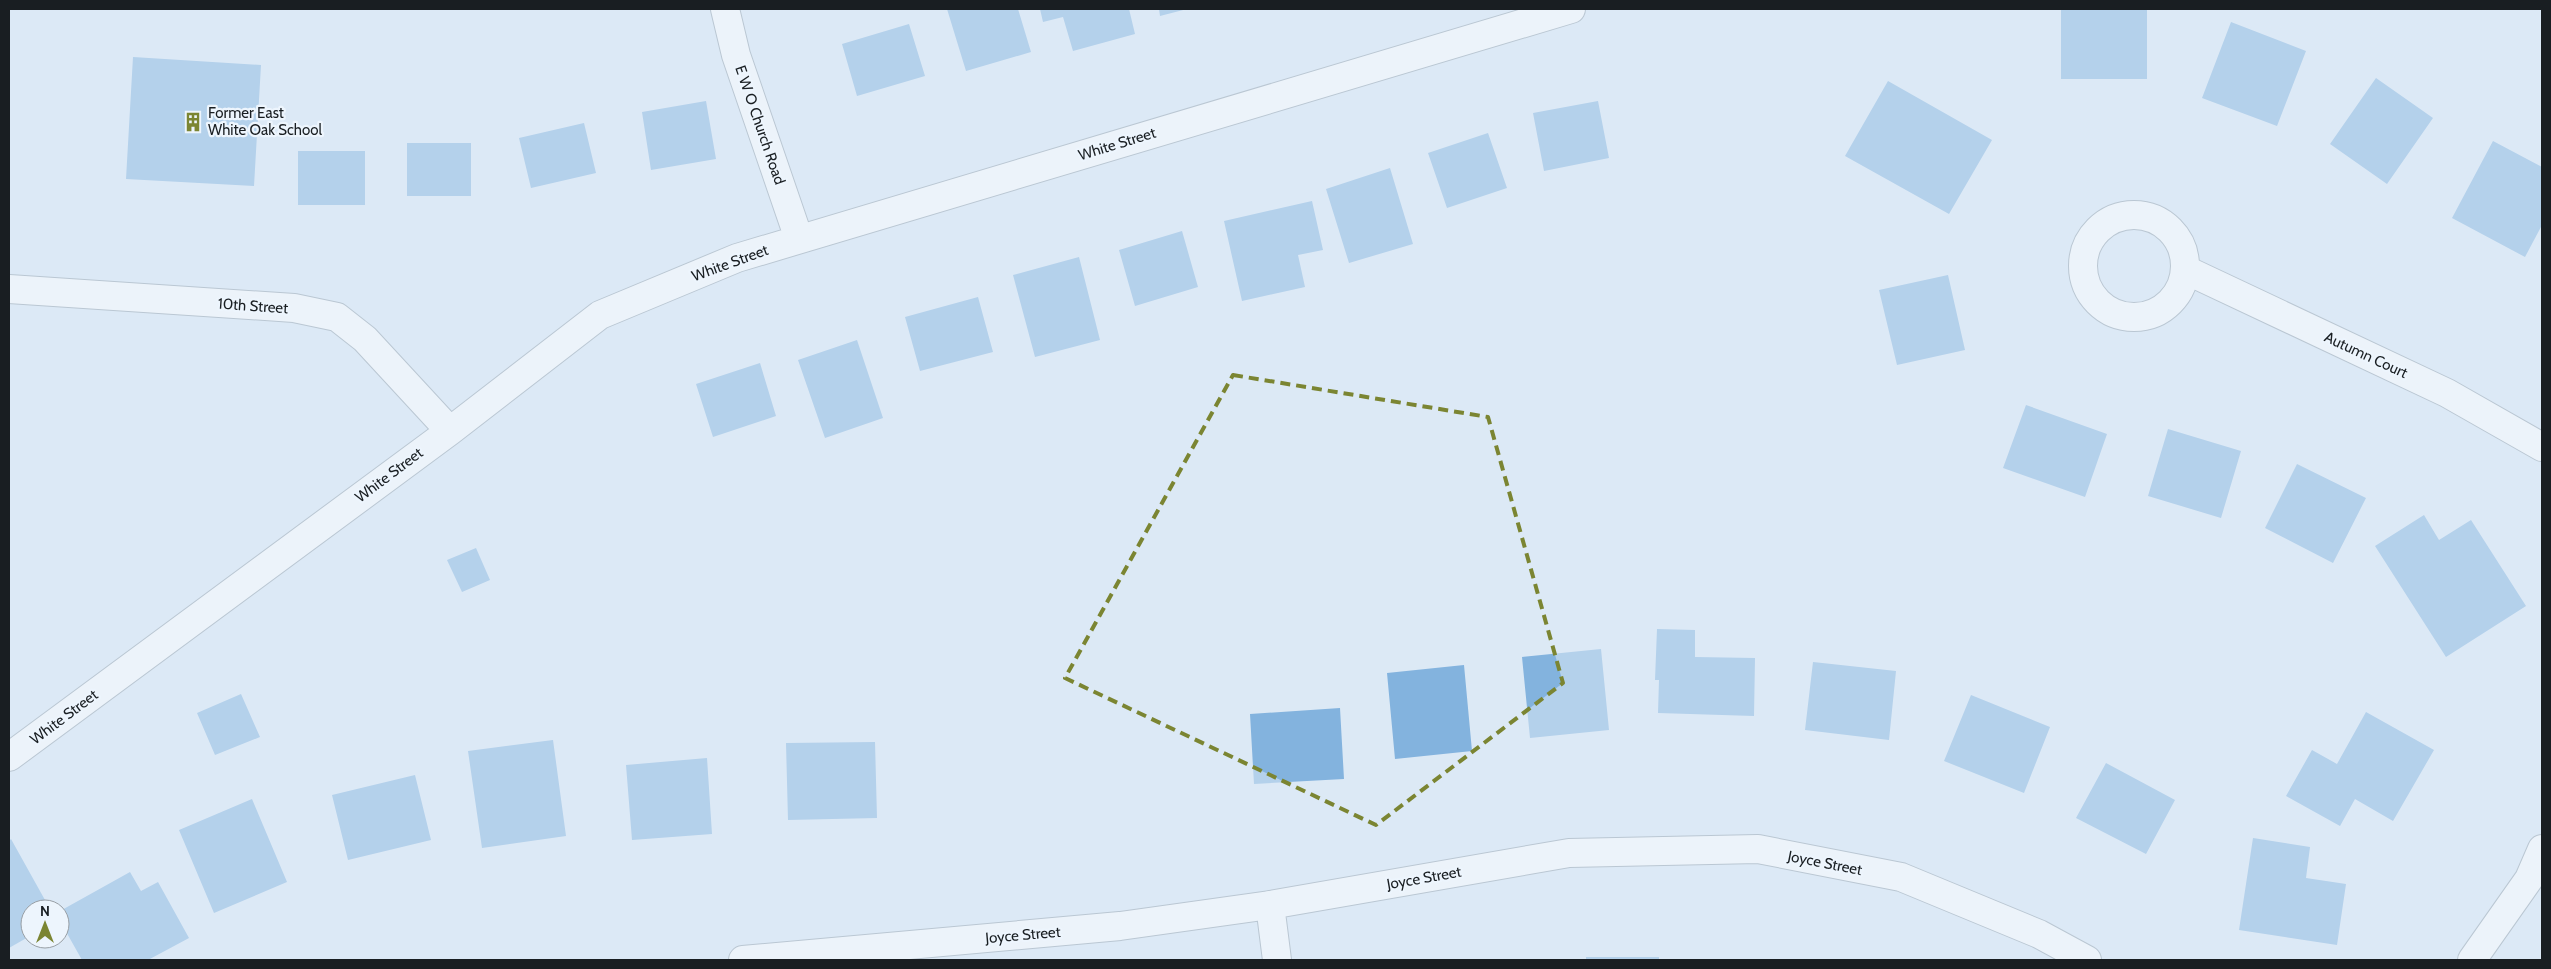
<svg xmlns="http://www.w3.org/2000/svg" width="2551" height="969" viewBox="0 0 2551 969" font-family="Cabin,sans-serif">
<style>
.building{fill:#83b3de}
.lines{fill:none;stroke-linecap:round;stroke-linejoin:round}
.minor-casing{stroke:#919ea9;stroke-width:30}
.minor{stroke:#fff;stroke-width:28}
.marked{fill:none;stroke:#7b8532;stroke-width:4;stroke-dasharray:10 6;stroke-linejoin:round}
.labels{text-anchor:middle;stroke-width:4.5;stroke-linejoin:round;paint-order:stroke}
.poi-label{font-size:15px;fill:#191e22;stroke:#edf5fd;text-anchor:start}
.street-label{font-size:15px;fill:#191e22;stroke:#edf5fd}
</style>
<rect width="100%" height="100%" fill="#dce9f5"/>
<path class="building" d="M 947,9 L 1018,9 L 1031,52 L 966,71 Z
M 1040,9 L 1129,9 L 1135,34 L 1073,51 L 1063,17 L 1043,22 Z
M 1159,9 L 1187,9 L 1160,16 Z
M 2061,9 L 2147,9 L 2147,79 L 2061,79 Z
M 2231,22 L 2306,51 L 2277,126 L 2202,98 Z
M 909,24 L 925,76 L 857,96 L 842,44 Z
M 133,57 L 261,65 L 254,186 L 126,179 Z
M 2376,78 L 2433,118 L 2387,184 L 2330,144 Z
M 1888,81 L 1992,140 L 1949,214 L 1845,156 Z
M 706,101 L 716,159 L 651,170 L 642,112 Z
M 1598,101 L 1609,158 L 1544,171 L 1533,113 Z
M 584,123 L 596,173 L 531,188 L 519,138 Z
M 1488,133 L 1507,188 L 1447,208 L 1428,153 Z
M 2493,141 L 2542,167 L 2542,225 L 2525,257 L 2452,218 Z
M 407,143 L 471,143 L 471,196 L 407,196 Z
M 298,151 L 365,151 L 365,205 L 298,205 Z
M 1390,168 L 1413,244 L 1349,263 L 1326,189 Z
M 1312,201 L 1323,250 L 1298,255 L 1305,287 L 1242,301 L 1224,221 Z
M 1182,231 L 1198,287 L 1135,306 L 1119,250 Z
M 1079,257 L 1100,340 L 1035,357 L 1013,275 Z
M 1948,275 L 1965,350 L 1897,365 L 1879,290 Z
M 978,297 L 993,352 L 920,371 L 905,317 Z
M 857,340 L 883,418 L 825,438 L 798,360 Z
M 760,363 L 776,416 L 713,437 L 696,384 Z
M 2026,405 L 2107,434 L 2085,497 L 2003,468 Z
M 2168,429 L 2241,451 L 2221,518 L 2148,496 Z
M 2297,464 L 2366,498 L 2333,563 L 2265,528 Z
M 2424,515 L 2439,540 L 2471,520 L 2526,606 L 2446,657 L 2375,546 Z
M 476,548 L 490,580 L 462,592 L 447,560 Z
M 1657,629 L 1695,630 L 1695,657 L 1755,658 L 1754,716 L 1658,713 L 1659,680 L 1655,680 Z
M 1601,649 L 1609,730 L 1530,738 L 1522,657 Z
M 1813,662 L 1896,671 L 1889,740 L 1805,730 Z
M 1464,665 L 1472,751 L 1395,759 L 1387,673 Z
M 241,694 L 260,737 L 215,755 L 197,713 Z
M 1971,695 L 2050,727 L 2024,793 L 1944,761 Z
M 1340,708 L 1344,779 L 1254,784 L 1250,714 Z
M 2366,712 L 2434,750 L 2393,821 L 2355,799 L 2340,826 L 2286,796 L 2312,750 L 2337,764 Z
M 553,740 L 566,836 L 482,848 L 468,751 Z
M 875,742 L 877,818 L 788,820 L 786,743 Z
M 707,758 L 712,834 L 632,840 L 626,765 Z
M 2106,763 L 2175,800 L 2146,854 L 2076,818 Z
M 415,775 L 431,840 L 348,860 L 332,795 Z
M 252,799 L 287,882 L 214,913 L 179,830 Z
M 2253,838 L 2310,847 L 2306,878 L 2346,884 L 2337,945 L 2239,930 Z
M 11,839 L 50,909 L 30,909 L 30,936 L 9,948 L 9,841 Z
M 130,872 L 141,891 L 158,882 L 189,938 L 148,960 L 82,960 L 60,921 L 60,911 Z
M 1586,957 L 1659,957 L 1659,960 L 1586,960 Z"/>
<g class="lines">
<defs>
<path id="minor" d="M 725,9 L 736,55 L 799,239
M2083 266a51 51 0 1 1 102 0a51 51 0 1 1-102 0Z
M 2186,270 L 2447,393 L 2542,447
M 9,289 L 294,308 L 337,317 L 365,339 L 450,431
M 9,757 L 450,431 L 600,315 L 737,258 L 1571,9
M 1270,905 L 1277,960
M 743,960 L 1120,926 L 1270,905 L 1569,853 L 1758,849 L 1901,877 L 2039,934 L 2087,960
M 2472,960 L 2529,879 L 2542,849"/>
</defs>
<use href="#minor" class="minor-casing"/>
<use href="#minor" class="minor"/>
</g>
<path d="M0 0H2551V969H0ZM 1233,375 L 1488,417 L 1563,683 L 1376,825 L 1065,678 Z" fill="#dce9f5" fill-opacity=".55" fill-rule="evenodd"/>
<path class="marked" d="M 1233,375 L 1488,417 L 1563,683 L 1376,825 L 1065,678 Z"/>
<defs>
<symbol id="building-bare" viewBox="-9 -9 18 18"><path d="M-4-6H4V6H1V3H-1V6H-4ZM-2.5-4.3h1.7v1.8h-1.7ZM.8-4.3h1.7v1.8H.8ZM-2.5-1h1.7V.8h-1.7ZM.8-1h1.7V.8H.8Z" fill="#7b8532" stroke="#edf5fd" stroke-width="2.5" paint-order="stroke"/></symbol>
</defs>
<g fill-rule="evenodd">
<use href="#building-bare" x="179" y="108" width="28" height="28"/>
</g>
<g class="labels">
<g class="poi-label">
<text x="208" y="118">Former East<tspan x="208" dy="17">White Oak School</tspan></text>
</g>
<g class="street-label">
<text transform="translate(760 125) rotate(71)" y="5">E W O Church Road</text>
<text transform="translate(1117 144) rotate(-17)" y="5">White Street</text>
<text transform="translate(730 263) rotate(-20)" y="5">White Street</text>
<text transform="translate(253 306) rotate(4)" y="5">10th Street</text>
<text transform="translate(2366 355) rotate(25)" y="5">Autumn Court</text>
<text transform="translate(389 475) rotate(-37)" y="5">White Street</text>
<text transform="translate(64 717) rotate(-37)" y="5">White Street</text>
<text transform="translate(1825 863) rotate(11)" y="5">Joyce Street</text>
<text transform="translate(1424 878) rotate(-10)" y="5">Joyce Street</text>
<text transform="translate(1023 935) rotate(-5)" y="5">Joyce Street</text>
</g>
</g>
<rect width="2551" height="969" fill="none" stroke="#191e22" stroke-width="20"/>
<g transform="translate(45 924)"><circle r="24" fill="#edf5fd" stroke="#989fa5"/>
<path d="M0-4L9 19L0 12L-9 19Z" fill="#7b8532"/>
<text y="-8" font-size="14" font-weight="bold" text-anchor="middle" fill="#191e22">N</text>
</g>
</svg>
